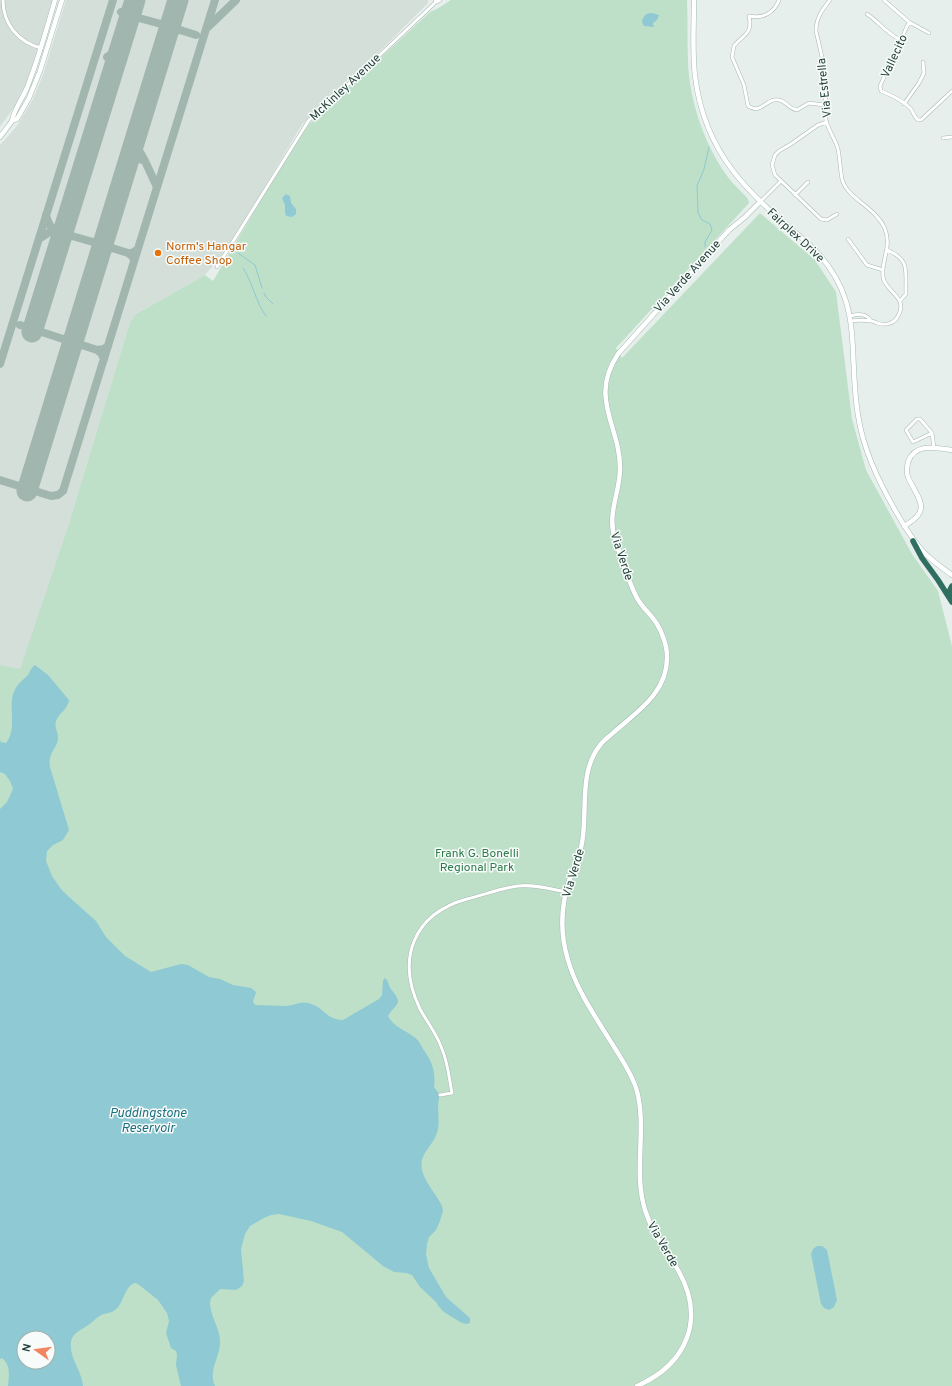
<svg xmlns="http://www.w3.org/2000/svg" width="952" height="1386" viewBox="0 0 952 1386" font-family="Overpass,sans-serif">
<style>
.built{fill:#d4dfda}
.green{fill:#bfe0c8;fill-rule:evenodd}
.water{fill:#8ec9d4;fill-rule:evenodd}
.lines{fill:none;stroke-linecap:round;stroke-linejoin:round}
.stream{stroke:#8ec9d4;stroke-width:1}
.taxiway{stroke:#a2b6b0;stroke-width:8}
.runway{stroke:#a2b6b0;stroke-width:21}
.street-casing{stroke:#a8b8b2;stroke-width:4}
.secondary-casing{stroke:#a4bbb3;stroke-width:5.5}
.highway-casing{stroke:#c2cac8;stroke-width:6}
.street{stroke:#fff;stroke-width:3}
.secondary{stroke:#fff;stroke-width:4.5}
.highway{stroke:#2f6f62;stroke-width:5.5}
.food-dot{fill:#e8710a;stroke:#f7fbf9;stroke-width:1.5}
.labels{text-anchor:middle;stroke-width:3;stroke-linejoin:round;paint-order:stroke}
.street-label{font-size:12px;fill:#24423a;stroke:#f7fbf9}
.food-label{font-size:12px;fill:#c56008;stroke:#f7fbf9;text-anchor:start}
.park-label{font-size:12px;fill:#2d7a4b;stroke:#f7fbf9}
.water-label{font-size:13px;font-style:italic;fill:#1c6f80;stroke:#f7fbf9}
</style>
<rect width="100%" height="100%" fill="#e6efeb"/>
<path class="built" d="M 0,0 L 54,0 L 25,88 L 15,106 L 0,127 Z
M 66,0 L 428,0 L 428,3 L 383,48 L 320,105 L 301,126 L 228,248 L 205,275 L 136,314 L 130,322 L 68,526 L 20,670 L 0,665 L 0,145 L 17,126 L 33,99 L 43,75 Z"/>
<path class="green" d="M 451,0 L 687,0 C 688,20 687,41 688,61 C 689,101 706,150 731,181 C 736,187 743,193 748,199 L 749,203 L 616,348 L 622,358 L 760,213 L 815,260 L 836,292 L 852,419 L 866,470 L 912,554 L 938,591 L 952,646 L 952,1386 L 0,1386 L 0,665 L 20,669 L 68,526 L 130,322 L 136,314 L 205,275 L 213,281 L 296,141 L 310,123 L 430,12 C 438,9 444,4 451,0 ZM 24,1338 L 48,1338 L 48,1362 L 24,1362 Z"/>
<path class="water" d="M 652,13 L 659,15 L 657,20 L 653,23 L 654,27 L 644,26 L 642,22 C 643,16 646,13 652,13 Z
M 286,194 L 290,196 L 291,203 L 296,209 L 296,214 L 292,217 L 286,216 L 285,212 L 285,205 L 282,198 Z
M 35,665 L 48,675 L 69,700 C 68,709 59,713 56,721 C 54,728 58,731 58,737 C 59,747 47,752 50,767 L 69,830 L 63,840 L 53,845 L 47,851 L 46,861 L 52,876 L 61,889 L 68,896 L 96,921 L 106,937 L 125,956 L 151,972 L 181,964 L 188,965 L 209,977 L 220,979 L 233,985 L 251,988 L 255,991 L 256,993 L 253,1001 L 254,1004 L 256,1005 C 266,1005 277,1006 287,1006 C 294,1005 301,1001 308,1003 C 324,1006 325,1020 343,1020 L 379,999 L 382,995 L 383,980 L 385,978 C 389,981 388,985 391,989 C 404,1005 396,1003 388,1016 C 394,1027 405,1030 414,1037 C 418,1039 421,1045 423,1049 C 432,1061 436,1072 434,1087 L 440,1095 C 436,1106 440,1118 438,1129 C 436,1139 430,1145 425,1153 C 413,1172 435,1190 442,1206 L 443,1211 L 440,1221 L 436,1230 L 429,1237 L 427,1244 L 426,1254 L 429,1268 L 446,1297 L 470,1318 L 470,1323 L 466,1324 L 460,1322 L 444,1312 L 439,1307 L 436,1302 L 420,1287 L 412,1275 L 406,1273 L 394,1272 L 383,1266 L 342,1232 L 311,1221 L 279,1214 L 271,1215 L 262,1219 L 250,1226 L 245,1234 L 241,1249 L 244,1281 L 242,1286 L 236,1290 L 220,1289 L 211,1298 L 210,1302 C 210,1317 221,1329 220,1344 C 219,1359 208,1371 215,1386 L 181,1386 L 176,1365 L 177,1355 L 176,1351 L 171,1348 L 166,1333 L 169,1321 L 167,1313 L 158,1300 L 138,1284 L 135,1283 C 124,1286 124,1304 115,1310 C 111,1313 108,1313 104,1314 C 99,1315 95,1320 91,1323 C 78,1333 67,1333 72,1354 C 75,1365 82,1374 83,1386 L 8,1386 C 9,1376 11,1365 2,1358 L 0,1359 L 0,809 L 7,802 L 13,789 L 10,781 L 5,774 L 0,772 L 0,740 L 1,742 L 6,743 C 19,727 5,703 17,686 C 19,683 23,680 26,677 C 30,674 30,668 35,665 ZM 24,1338 L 48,1338 L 48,1362 L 24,1362 Z
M 817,1246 L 822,1246 L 827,1250 L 837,1300 L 834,1307 L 829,1310 L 824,1308 L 821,1304 L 811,1254 L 813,1249 Z"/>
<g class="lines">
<path class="stream" d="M 705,247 L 705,242 L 712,230 L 710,224 L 702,220 L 698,213 L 697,186 L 704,169 L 709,147
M 238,253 L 255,265 L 262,288
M 243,268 C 253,283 255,301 266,316
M 264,293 L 266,297 L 273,304"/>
<path class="taxiway" d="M 139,18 L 161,24
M 127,24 L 132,19 L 139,18 L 134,12 L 133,6
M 127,24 L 126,17 L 121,12 L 127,11 L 133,6
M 208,27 L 236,0
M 180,30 L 196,35
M 168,35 L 165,28 L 161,24 L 166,24 L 172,20
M 167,36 L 173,31 L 180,30 L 176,27 L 172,19
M 115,65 L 114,59 L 111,57 L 107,57 L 115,52 L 121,45
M 145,161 L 157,187
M 127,165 L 134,159 L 140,159 L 145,161 L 136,145 L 137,135
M 46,215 C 48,226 58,235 59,246
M 72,236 L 93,242
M 39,239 L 64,223 L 67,220
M 59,244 L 66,237 L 72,236 C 65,231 66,227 67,219
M 112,248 L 128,253
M 99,257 L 98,247 L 93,242 L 101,241 L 106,236
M 99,257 L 104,250 L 112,248 L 107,243 L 106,236
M 134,261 L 133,257 L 128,253 L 132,253 L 137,250
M 20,325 L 63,339
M 76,333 L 77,340 L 82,345 L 75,346 L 70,350 L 68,343 L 63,339 L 71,338 Z
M 82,345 L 97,350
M 104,359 L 101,353 L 97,350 L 104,349 L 108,346
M 0,364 L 113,0
M 0,480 L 51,496 L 58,495 L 63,491 L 215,0"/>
<path class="runway" d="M 32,332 L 135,0
M 27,491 L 178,0"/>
<defs>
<path id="street" d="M 3,0 C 3,24 18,42 41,48
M 779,0 C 774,13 763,19 749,16 C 753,35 743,34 734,46 L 732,57 L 744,85 L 748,106 C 760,114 764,102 774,100 C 785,98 788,109 797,110 L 809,103 L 824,105
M 830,0 C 822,10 816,18 816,31 C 820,49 826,69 826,88 C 826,99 824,109 826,121 C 829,131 835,139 838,149 C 840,159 840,169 842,179 C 847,199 876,207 885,229 C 892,247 881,260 883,277 C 885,292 909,297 898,316 C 894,324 885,326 877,323 C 875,322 873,321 871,321 C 864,320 858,320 851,321
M 884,0 L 909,22 L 929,33
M 867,14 C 879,22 887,34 901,40
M 909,22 L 880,86 L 881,91 C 891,95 903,100 911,109 C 913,112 914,117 918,120 L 921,120 L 952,91
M 904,104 L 919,83 L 924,73 L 923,62
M 827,122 L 818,125 L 791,144 L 779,151 L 775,155 L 772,165 L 775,175 L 821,219 L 827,220 L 837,214
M 943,138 L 952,137
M 795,195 L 808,182
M 760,202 L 781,181
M 848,239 L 867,265 L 883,270
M 887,250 C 911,260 905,271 906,294 L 900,301
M 217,267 L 309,120 L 365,69 L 437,1
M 850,316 C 858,314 866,313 871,321
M 932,433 L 913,442 L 906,430 L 917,419 L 920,419 L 932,433 L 934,448
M 440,1095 L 452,1093 C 449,1078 448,1063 442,1049 C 437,1034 427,1022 420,1009 C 396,959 413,914 467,899 C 484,895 501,888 518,886 C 534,884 550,889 566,892"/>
<path id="secondary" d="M 436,0 L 437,1 L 439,0
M 694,0 C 694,25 692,51 695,76 C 705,158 752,196 810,245 C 866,299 847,347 858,415 C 863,449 878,480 895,510 C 903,524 910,536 920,548 C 929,559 941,567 952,575
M 12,121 C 14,108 24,97 28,85 C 39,57 47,28 55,0
M 0,137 L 12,121 L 17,119 L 29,98 L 40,71 L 62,0
M 904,526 C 934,510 917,498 908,477 C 906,472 907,467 908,462 C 915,442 937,448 952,450
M 637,1386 C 687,1364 706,1319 678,1270 C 666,1250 652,1233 645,1210 C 633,1171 647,1130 637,1091 C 633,1076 624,1063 616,1050 C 599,1022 577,992 568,960 C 560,934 561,906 569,881 C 573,869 580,856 582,843 C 588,811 578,771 601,744 C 604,740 610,736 614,732 C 638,711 668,692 667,656 C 667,646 662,632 657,624 C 651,614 641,607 636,596 C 628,580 622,560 616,543 C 606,514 619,497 620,470 C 621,426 588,399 618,354 L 729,230 L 745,217 L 760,202"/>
<path id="highway" d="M 913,541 L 922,558 L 938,580 L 952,602
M 952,586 L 950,590 L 952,597"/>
</defs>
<use href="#street" class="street-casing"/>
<use href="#secondary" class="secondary-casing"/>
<use href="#highway" class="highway-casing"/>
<use href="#street" class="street"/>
<use href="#secondary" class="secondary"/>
<use href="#highway" class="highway"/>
</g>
<circle class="food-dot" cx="158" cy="253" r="4"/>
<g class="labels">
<g class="street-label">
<text transform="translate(894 56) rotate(-65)" y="4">Vallecito</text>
<text transform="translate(345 87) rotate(-43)" y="4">McKinley Avenue</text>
<text transform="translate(824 88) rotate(-96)" y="4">Via Estrella</text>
<text transform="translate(796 235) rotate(43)" y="4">Fairplex Drive</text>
<text transform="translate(687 276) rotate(-48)" y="4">Via Verde Avenue</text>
<text transform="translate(622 556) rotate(72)" y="4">Via Verde</text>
<text transform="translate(573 873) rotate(-73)" y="4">Via Verde</text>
<text transform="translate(663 1244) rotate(60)" y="4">Via Verde</text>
</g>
<g class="food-label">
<text x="166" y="250">Norm's Hangar<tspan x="166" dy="14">Coffee Shop</tspan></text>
</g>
<g class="park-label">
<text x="477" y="857">Frank G. Bonelli<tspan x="477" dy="14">Regional Park</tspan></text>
</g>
<g class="water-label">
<text x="148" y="1117">Puddingstone<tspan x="148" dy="15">Reservoir</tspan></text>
</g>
</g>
<g transform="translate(36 1350) rotate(284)"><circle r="19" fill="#f7fbf9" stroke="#a3b1ad"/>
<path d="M0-3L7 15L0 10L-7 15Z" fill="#f4845f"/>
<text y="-6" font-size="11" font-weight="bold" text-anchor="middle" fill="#24423a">N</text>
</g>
</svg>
